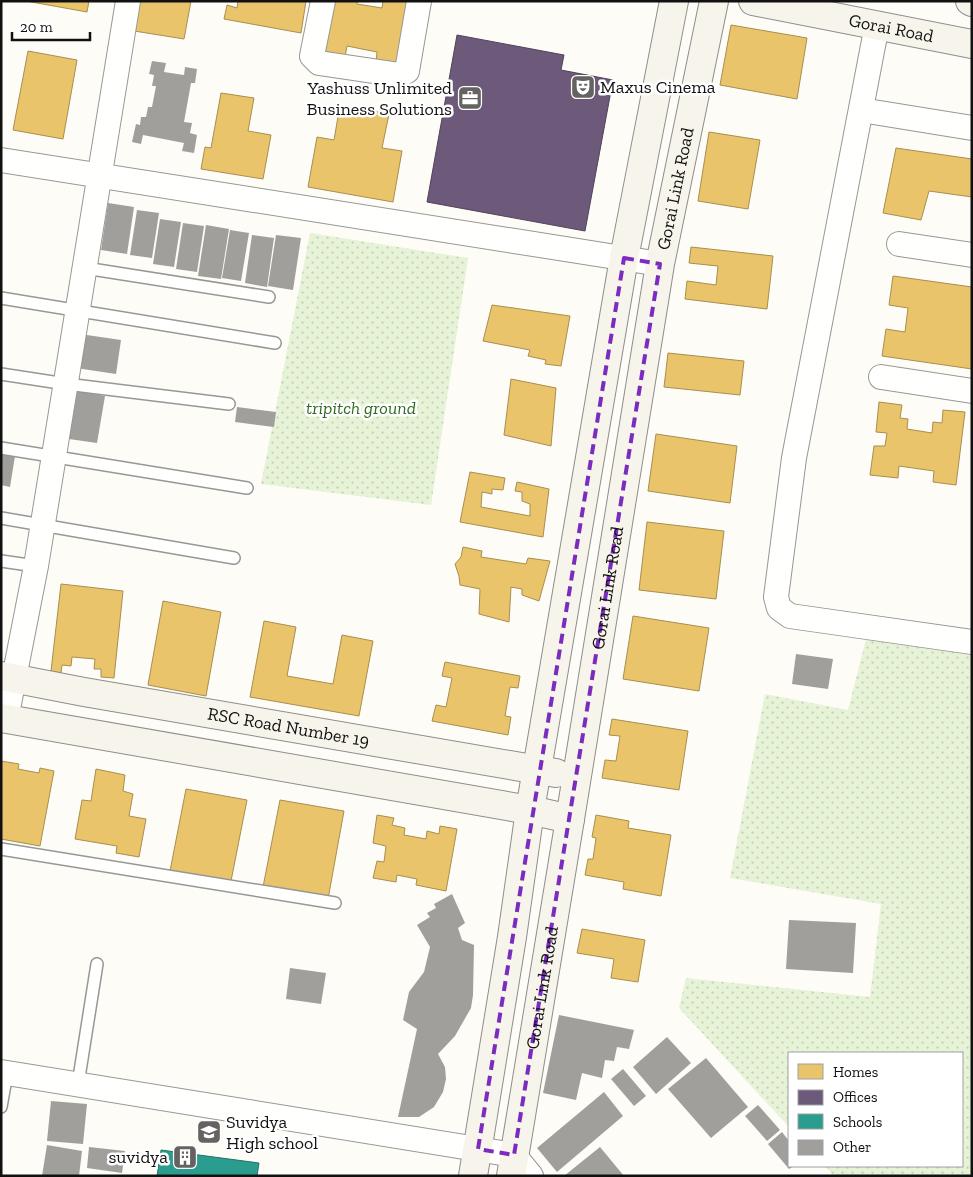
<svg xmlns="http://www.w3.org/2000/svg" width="973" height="1177" viewBox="0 0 973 1177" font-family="'Zilla Slab',serif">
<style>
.green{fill:url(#green-dots)}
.homes{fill:#e9c46a;stroke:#a88e4f}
.offices{fill:#6d597a;stroke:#51435a}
.schools{fill:#2a9d8f;stroke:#227369}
.building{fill:#a19f9c}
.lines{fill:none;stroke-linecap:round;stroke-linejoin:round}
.lane-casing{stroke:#979795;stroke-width:14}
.street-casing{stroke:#979795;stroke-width:26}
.secondary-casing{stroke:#8e8d8b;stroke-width:30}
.lane{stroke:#fffffe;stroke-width:11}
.street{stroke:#fffffe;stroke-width:24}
.secondary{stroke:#f6f4eb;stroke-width:28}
.marked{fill:none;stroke:#7b2cbf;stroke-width:4;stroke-dasharray:10 6;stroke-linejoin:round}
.labels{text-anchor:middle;stroke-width:5;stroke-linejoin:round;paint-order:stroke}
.street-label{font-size:18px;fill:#111;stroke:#fff}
.poi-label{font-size:18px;fill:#111;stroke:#fff;text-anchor:start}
.park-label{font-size:18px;font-style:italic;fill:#2f6b1f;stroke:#fff}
</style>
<defs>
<pattern id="green-dots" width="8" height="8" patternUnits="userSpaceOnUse" patternTransform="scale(1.25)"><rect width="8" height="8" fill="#e7f3d7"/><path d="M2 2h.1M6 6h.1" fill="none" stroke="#c5cfb8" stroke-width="1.8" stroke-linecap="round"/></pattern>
</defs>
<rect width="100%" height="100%" fill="#fdfcf7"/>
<path class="green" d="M 310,233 L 468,258 L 431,505 L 261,484 Z
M 867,635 L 972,653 L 972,1176 L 834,1176 L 825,1166 L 962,1166 L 962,1053 L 789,1053 L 789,1127 L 679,1008 L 686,978 L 870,997 L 881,904 L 730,878 L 765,694 L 848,710 Z"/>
<path class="homes" d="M 26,1 L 89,1 L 87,12 Z
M 133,1 L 191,1 L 184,39 L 128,30 Z
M 238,1 L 306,1 L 301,33 L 224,19 L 227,5 L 237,8 Z
M 329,1 L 357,1 L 357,4 L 382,8 L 383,1 L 411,1 L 399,67 L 376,62 L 377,52 L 347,46 L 345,57 L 320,52 Z
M 731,25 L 807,38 L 797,99 L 720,85 Z
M 28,51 L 77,60 L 63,139 L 13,130 Z
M 221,93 L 254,98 L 248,131 L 271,135 L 263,179 L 201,169 L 205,147 L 211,148 Z
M 340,105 L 389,114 L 382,148 L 402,151 L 393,202 L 308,187 L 317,137 L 334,140 Z
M 709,132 L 760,140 L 748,209 L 698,201 Z
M 896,148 L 972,159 L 972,197 L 929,191 L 921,220 L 883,213 Z
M 691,247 L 773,256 L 767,309 L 685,299 L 687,281 L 716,285 L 718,266 L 689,263 Z
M 893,276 L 972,287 L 972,369 L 882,356 L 886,329 L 905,332 L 908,308 L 889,305 Z
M 492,305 L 570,316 L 561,366 L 545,364 L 546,360 L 528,356 L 530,350 L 483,341 Z
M 668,353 L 744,361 L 740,395 L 664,387 Z
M 511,379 L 556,388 L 551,446 L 504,435 Z
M 879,402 L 902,405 L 900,418 L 908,419 L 907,429 L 932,433 L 933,422 L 942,423 L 943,410 L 965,412 L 956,485 L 933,482 L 934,471 L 899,466 L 898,478 L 870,475 L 874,446 L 885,446 L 887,433 L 876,432 Z
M 656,434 L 737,446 L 730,503 L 648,491 Z
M 470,472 L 505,478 L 503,490 L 492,489 L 492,494 L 482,492 L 481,507 L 530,516 L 530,504 L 522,501 L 522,492 L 515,491 L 517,482 L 549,489 L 543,537 L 460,522 Z
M 647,522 L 724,531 L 716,599 L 639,590 Z
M 463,547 L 482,551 L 481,557 L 526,564 L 528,558 L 550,561 L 539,601 L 522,595 L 522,589 L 511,587 L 509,622 L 479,614 L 480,589 L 460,585 L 459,576 L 455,564 L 461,557 Z
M 61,584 L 123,591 L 114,678 L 101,677 L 101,669 L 94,669 L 95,659 L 72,657 L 71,666 L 62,665 L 61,673 L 51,671 Z
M 163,601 L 221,612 L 206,696 L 148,685 Z
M 633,616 L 709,628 L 699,691 L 623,679 Z
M 264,621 L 296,627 L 287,676 L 333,684 L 342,635 L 373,641 L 359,716 L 250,697 Z
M 445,662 L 520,676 L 518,688 L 510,687 L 505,716 L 511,717 L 508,735 L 432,721 L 436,705 L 446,707 L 452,678 L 442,676 Z
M 612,719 L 688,731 L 679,790 L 602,778 L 605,760 L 616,761 L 620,736 L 609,735 Z
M 1,761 L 19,764 L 18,769 L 39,773 L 40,768 L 54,771 L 40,846 L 1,839 Z
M 96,769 L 125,775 L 123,791 L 133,794 L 129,816 L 146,819 L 139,857 L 116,853 L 117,846 L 75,839 L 82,800 L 91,801 Z
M 186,789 L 247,800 L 231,881 L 170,871 Z
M 280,800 L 344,811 L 328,899 L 263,887 Z
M 377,815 L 394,818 L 392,825 L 405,828 L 404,835 L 426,839 L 427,831 L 439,834 L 440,826 L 457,829 L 446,891 L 416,885 L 417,879 L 397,875 L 396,882 L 373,878 L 377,861 L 384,862 L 386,846 L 373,843 Z
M 596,815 L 629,821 L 628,828 L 671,835 L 661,896 L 623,889 L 624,882 L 585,875 L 588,859 L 593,859 L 596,838 L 592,837 Z
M 582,929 L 645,940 L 638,982 L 611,978 L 614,959 L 577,953 Z"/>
<path class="offices" d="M 457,35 L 564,55 L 561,70 L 613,80 L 585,231 L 427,202 Z"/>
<path class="schools" d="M 161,1150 L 259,1163 L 257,1176 L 157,1176 Z"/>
<path class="building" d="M 152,61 L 166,63 L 164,72 L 184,75 L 185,67 L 197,69 L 195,83 L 191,83 L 184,122 L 192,123 L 190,133 L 197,135 L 194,153 L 182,151 L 184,143 L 143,135 L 141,144 L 132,142 L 136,124 L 140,125 L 141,117 L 146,117 L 148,107 L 152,107 L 156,86 L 152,86 L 154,75 L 149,74 Z
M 108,203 L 134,207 L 127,254 L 101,250 Z
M 137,210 L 159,213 L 152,258 L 130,255 Z
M 160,219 L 181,222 L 174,267 L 153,264 Z
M 183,223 L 204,226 L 197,272 L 176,269 Z
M 206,225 L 229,229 L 221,279 L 198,276 Z
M 230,230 L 249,233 L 241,281 L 222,278 Z
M 252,235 L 274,238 L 267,287 L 245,283 Z
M 276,235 L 301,238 L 293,290 L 268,286 Z
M 80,334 L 121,340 L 116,374 L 76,368 Z
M 77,391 L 105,396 L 97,443 L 69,439 Z
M 237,407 L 276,412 L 274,427 L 235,422 Z
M 1,454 L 15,456 L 10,487 L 1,485 Z
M 796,654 L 833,659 L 828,689 L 792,684 Z
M 452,894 L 465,923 L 458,928 L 462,940 L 474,945 L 473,995 L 471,1008 L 455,1036 L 438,1054 L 445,1067 L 446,1079 L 443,1092 L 434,1107 L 419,1117 L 398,1117 L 417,1029 L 403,1020 L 409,992 L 424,972 L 430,947 L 417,925 L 430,917 L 427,913 L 436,908 L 434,904 Z
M 789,920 L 856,923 L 853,973 L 786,969 Z
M 290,968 L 326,973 L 321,1004 L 286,999 Z
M 559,1015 L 634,1030 L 629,1049 L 617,1047 L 614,1061 L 605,1060 L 602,1078 L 582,1073 L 576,1100 L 543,1093 Z
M 667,1037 L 691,1063 L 656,1094 L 633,1067 Z
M 706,1058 L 748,1107 L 711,1138 L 668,1089 Z
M 623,1069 L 646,1096 L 634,1106 L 611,1079 Z
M 604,1092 L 623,1116 L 557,1172 L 537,1148 Z
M 51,1101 L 87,1104 L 83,1144 L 47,1141 Z
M 758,1105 L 780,1130 L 767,1141 L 745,1116 Z
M 782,1132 L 789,1141 L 789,1166 L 794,1166 L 789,1169 L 768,1144 Z
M 47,1145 L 82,1151 L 79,1176 L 42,1176 Z
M 89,1147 L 125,1151 L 122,1173 L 87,1168 Z
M 600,1147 L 624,1176 L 564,1176 Z"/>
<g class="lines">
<defs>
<path id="lane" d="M 85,268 L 269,297
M 1,298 L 275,343
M 1,374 L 66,384 L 229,404
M 1,448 L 247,488
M 1,518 L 234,558
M 1,561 L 36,566
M 1,849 L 335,903
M 78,1084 L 97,964
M 1,1107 L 7,1073"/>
<path id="street" d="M 323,1 L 312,56 L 319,63 L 400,75 L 407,71 L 419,1
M 877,25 L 794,458 L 776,597 L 779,608 L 790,616 L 972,642
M 861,110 L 972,128
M 1,160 L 660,264
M 899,244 L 972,255
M 881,377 L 972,391
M 6,719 L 36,566 L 128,1
M 1,1072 L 514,1155 L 531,1176"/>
<g id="secondary">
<path id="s1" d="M 753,1 L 972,44"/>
<path d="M 970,1 L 972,2"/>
<path id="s2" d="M 1,676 L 84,692 L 556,773"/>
<path d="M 1,718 L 530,810 L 570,819"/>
<path d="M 473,1176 L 512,937 L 530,810 L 624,258 L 674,1"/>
<path id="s3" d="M 511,1176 L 570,819 L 660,264 L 714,1"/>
</g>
</defs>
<use href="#lane" class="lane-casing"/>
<use href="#street" class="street-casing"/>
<use href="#secondary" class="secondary-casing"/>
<use href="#lane" class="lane"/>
<use href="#street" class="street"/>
<use href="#secondary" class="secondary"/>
</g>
<path class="marked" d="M 624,258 L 660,264 L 514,1155 L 478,1149 Z"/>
<defs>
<symbol id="theatre-square" viewBox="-11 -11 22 22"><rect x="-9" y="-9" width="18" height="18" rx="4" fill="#646362" stroke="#fff"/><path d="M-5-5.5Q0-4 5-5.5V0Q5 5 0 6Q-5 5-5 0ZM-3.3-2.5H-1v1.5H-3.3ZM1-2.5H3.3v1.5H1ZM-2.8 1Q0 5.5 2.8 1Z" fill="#fff"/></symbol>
<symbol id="office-square" viewBox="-11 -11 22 22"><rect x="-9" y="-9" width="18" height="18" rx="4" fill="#646362" stroke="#fff"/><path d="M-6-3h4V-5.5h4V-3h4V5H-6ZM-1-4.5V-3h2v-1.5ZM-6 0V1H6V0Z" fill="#fff"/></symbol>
<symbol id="school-square" viewBox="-11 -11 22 22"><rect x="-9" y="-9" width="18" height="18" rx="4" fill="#646362" stroke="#fff"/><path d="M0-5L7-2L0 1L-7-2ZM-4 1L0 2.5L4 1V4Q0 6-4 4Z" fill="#fff"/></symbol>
<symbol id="building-square" viewBox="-11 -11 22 22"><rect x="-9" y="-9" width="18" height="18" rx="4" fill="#646362" stroke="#fff"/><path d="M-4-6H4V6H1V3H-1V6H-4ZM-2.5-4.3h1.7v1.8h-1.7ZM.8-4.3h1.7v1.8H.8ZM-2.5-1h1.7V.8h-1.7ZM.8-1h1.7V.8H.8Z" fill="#fff"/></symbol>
</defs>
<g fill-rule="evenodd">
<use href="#theatre-square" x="569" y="73" width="28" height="28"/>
<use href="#office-square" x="456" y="84" width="28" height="28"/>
<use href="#school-square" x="195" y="1118" width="28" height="28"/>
<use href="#building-square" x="171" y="1143" width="28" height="28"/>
</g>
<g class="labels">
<g class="street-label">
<text dy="6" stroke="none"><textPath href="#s1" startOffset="141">Gorai Road</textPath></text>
<text dy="6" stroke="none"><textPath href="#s3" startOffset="1001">Gorai Link Road</textPath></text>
<text dy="6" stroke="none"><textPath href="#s3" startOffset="596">Gorai Link Road</textPath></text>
<text dy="6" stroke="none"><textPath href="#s2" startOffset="292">RSC Road Number 19</textPath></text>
<text dy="6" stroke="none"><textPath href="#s3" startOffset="191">Gorai Link Road</textPath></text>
</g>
<g class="poi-label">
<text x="600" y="93">Maxus Cinema</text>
<text x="452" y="94" text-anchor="end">Yashuss Unlimited<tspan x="452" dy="21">Business Solutions</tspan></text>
<text x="226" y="1128">Suvidya<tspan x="226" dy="21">High school</tspan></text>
<text x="168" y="1163" text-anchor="end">suvidya</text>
</g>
<g class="park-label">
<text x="361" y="414">tripitch ground</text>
</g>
</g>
<rect width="973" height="1177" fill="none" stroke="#111111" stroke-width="5"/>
<rect x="788" y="1052" width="175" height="115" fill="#ffffff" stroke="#a0a0a0"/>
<rect x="798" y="1064" width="25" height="15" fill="#e9c46a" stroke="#a0a0a0"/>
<text x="833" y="1077" font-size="15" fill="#111111">Homes</text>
<rect x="798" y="1090" width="25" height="15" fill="#6d597a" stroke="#a0a0a0"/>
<text x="833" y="1102" font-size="15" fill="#111111">Offices</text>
<rect x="798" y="1114" width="25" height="15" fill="#2a9d8f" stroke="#a0a0a0"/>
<text x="833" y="1127" font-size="15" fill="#111111">Schools</text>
<rect x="798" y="1140" width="25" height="15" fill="#a19f9c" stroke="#a0a0a0"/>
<text x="833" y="1152" font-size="15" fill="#111111">Other</text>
<path d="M12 32v8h78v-8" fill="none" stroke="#111111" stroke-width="2.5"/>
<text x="20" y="32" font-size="15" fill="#111111" stroke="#ffffff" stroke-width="4" paint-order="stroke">20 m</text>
</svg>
